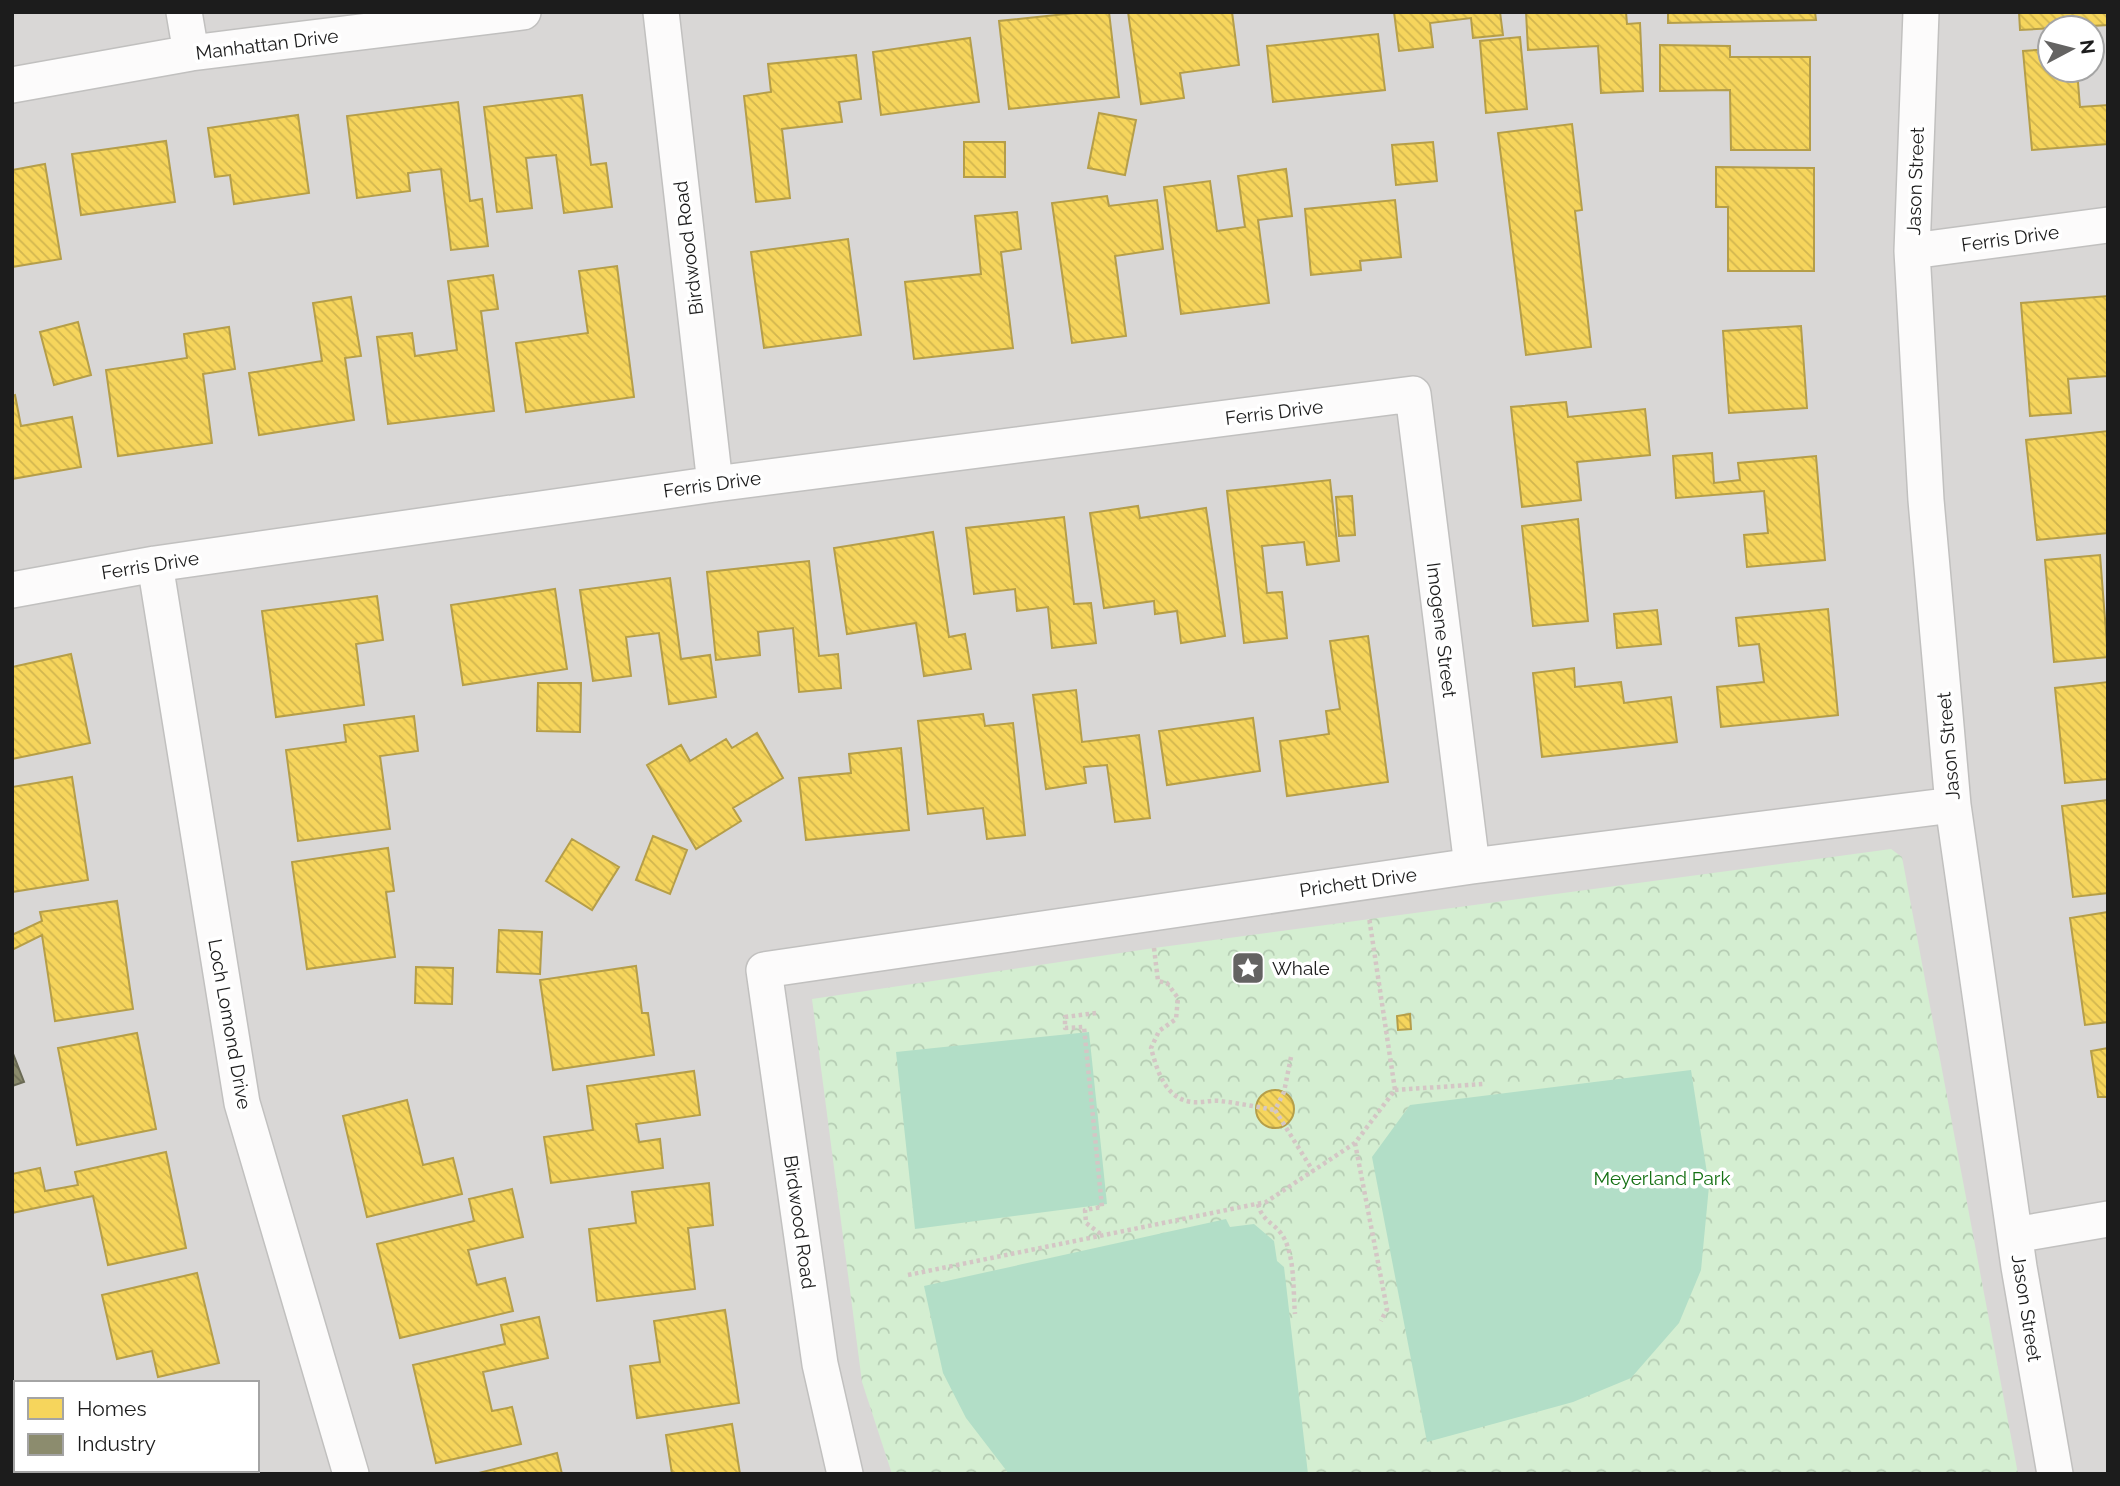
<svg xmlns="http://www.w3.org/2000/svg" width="2120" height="1486" viewBox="0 0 2120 1486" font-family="Raleway,sans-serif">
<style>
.residential{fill:#d9d7d6;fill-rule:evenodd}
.park{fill:url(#park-crowns)}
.pitch{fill:#b2dec7}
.homes{fill:url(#homes-back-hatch);stroke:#b59e49;stroke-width:2}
.industry{fill:url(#industry-back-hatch);stroke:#6a6a55;stroke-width:2}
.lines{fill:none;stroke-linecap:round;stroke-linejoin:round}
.street-casing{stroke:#c1c0bf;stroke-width:38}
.path{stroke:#d4c6c5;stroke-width:4.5;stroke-dasharray:3.5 3.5;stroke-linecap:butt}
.street{stroke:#fcfbfb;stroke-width:35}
.labels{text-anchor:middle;stroke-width:7;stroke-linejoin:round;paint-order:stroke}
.street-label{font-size:19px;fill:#1c1c1c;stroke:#fff}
.poi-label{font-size:19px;fill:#1c1c1c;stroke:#fff;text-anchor:start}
.park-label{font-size:19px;fill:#147013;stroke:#fff}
</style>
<defs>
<pattern id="park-crowns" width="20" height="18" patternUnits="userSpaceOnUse" patternTransform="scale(1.75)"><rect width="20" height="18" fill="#d4eed1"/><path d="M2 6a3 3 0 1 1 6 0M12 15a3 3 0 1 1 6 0" fill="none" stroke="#b5ccb3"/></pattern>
<pattern id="homes-back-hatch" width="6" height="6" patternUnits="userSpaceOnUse" patternTransform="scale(1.75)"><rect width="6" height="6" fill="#f6d55c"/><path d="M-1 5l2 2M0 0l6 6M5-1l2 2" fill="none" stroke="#d2b64f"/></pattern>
<pattern id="industry-back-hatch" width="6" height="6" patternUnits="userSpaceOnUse" patternTransform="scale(1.75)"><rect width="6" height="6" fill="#8c8c6e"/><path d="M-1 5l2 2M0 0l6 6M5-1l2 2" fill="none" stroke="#72725a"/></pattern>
</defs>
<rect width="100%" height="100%" fill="#eae7e4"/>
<path class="residential" d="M 12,12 L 2108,12 L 2108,1474 L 12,1474 ZM 2050,28 L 2092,28 L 2092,70 L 2050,70 ZM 16,1383 L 257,1383 L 257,1470 L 16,1470 Z"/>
<path class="park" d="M 1891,849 L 1902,857 L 2018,1474 L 892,1474 L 862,1382 L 812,999 L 1154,948 Z"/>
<path class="pitch" d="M 1089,1032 L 1107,1204 L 915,1229 L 896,1052 Z
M 1691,1070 L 1709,1186 L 1701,1270 L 1679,1323 L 1631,1378 L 1573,1402 L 1427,1442 L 1372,1157 L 1410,1105 Z
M 1226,1219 L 1230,1227 L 1254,1224 L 1274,1241 L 1277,1261 L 1284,1267 L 1308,1474 L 1009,1474 L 966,1418 L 943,1373 L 924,1286 Z"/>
<path class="homes" d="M 1084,12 L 1109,12 L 1119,97 L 1009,109 L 999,21 Z
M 1128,12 L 1232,12 L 1239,65 L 1180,73 L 1184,98 L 1141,104 Z
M 1394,12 L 1500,12 L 1503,35 L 1473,38 L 1471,18 L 1430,23 L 1433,47 L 1399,51 Z
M 1526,12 L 1626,12 L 1627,24 L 1640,23 L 1643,91 L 1601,93 L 1598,46 L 1528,50 Z
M 1668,12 L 1815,12 L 1816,20 L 1668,23 Z
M 2019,12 L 2108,12 L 2108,25 L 2020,30 Z
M 1378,34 L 1385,90 L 1273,102 L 1267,46 Z
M 1520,37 L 1527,109 L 1486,113 L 1480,41 Z
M 970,38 L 979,102 L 881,115 L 873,52 Z
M 1660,45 L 1730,46 L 1730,57 L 1810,57 L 1810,150 L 1731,150 L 1730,90 L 1660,91 Z
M 2050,49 L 2050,70 L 2077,70 L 2080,107 L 2108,105 L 2108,144 L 2032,150 L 2023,51 Z
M 856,55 L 861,99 L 839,102 L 842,122 L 782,129 L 790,198 L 756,202 L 744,96 L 771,92 L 768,64 Z
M 582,95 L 591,165 L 606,163 L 612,207 L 564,213 L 556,155 L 526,158 L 532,208 L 497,212 L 484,107 Z
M 458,102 L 470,201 L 482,199 L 488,246 L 451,250 L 441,169 L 408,173 L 410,191 L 357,198 L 347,116 Z
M 1099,113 L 1136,120 L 1125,175 L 1088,168 Z
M 298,115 L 309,193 L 234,204 L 230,175 L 215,177 L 208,128 Z
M 1572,124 L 1582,210 L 1575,211 L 1591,347 L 1526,355 L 1498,133 Z
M 166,141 L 175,202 L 81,215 L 72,154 Z
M 964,142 L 1005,142 L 1005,177 L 964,177 Z
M 1433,142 L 1437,181 L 1396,185 L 1392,145 Z
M 45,164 L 61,259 L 12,267 L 12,170 Z
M 1716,167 L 1814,168 L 1814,271 L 1728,271 L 1728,207 L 1716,207 Z
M 1286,169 L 1292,216 L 1258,220 L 1269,303 L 1181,314 L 1164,187 L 1210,181 L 1217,231 L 1245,227 L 1238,176 Z
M 1107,196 L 1109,206 L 1157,200 L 1163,249 L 1115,256 L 1126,336 L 1072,343 L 1052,203 Z
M 1395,200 L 1401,257 L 1360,261 L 1361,270 L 1311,275 L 1305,209 Z
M 1017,212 L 1021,249 L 1001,252 L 1013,348 L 914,359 L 905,282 L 981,274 L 975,216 Z
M 848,239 L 861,335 L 764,348 L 751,252 Z
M 617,266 L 634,397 L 526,412 L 516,343 L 588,333 L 579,271 Z
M 493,275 L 498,309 L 481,311 L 494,411 L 388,424 L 377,337 L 412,333 L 415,356 L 457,350 L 448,281 Z
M 2108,296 L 2108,376 L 2068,379 L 2071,413 L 2030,416 L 2021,303 Z
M 351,297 L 361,356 L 345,358 L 354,420 L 259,435 L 249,373 L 322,361 L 313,303 Z
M 78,322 L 91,375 L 54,385 L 40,332 Z
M 1801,326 L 1807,408 L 1729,413 L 1723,331 Z
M 229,327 L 235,369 L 203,374 L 212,443 L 118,456 L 106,370 L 187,358 L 184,334 Z
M 15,395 L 21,426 L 72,417 L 81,467 L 12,479 L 12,396 Z
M 1566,402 L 1568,417 L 1645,409 L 1650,455 L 1577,462 L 1581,500 L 1522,507 L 1511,407 Z
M 2108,431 L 2108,533 L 2037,540 L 2026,440 Z
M 1712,453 L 1714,483 L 1740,480 L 1738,463 L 1816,456 L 1825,560 L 1747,567 L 1744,535 L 1768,533 L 1764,491 L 1676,498 L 1673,456 Z
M 1330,480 L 1339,561 L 1307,565 L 1304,542 L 1262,546 L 1267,593 L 1282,592 L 1287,638 L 1244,643 L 1227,491 Z
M 1352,496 L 1355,535 L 1339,536 L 1336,497 Z
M 1138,506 L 1140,518 L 1206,508 L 1225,636 L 1181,643 L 1177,611 L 1155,614 L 1154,601 L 1104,608 L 1090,513 Z
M 1064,517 L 1074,604 L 1091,603 L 1096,643 L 1052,648 L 1048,607 L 1017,611 L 1015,589 L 974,594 L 966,528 Z
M 1578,519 L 1588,621 L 1533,626 L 1522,526 Z
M 933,532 L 949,637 L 965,634 L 971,669 L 924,676 L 916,623 L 847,634 L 834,548 Z
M 2100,555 L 2108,657 L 2054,662 L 2045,560 Z
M 809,561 L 819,656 L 838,654 L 841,688 L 799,692 L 793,628 L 758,632 L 760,655 L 716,660 L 707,572 Z
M 670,578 L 681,659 L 710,655 L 716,697 L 669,704 L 659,633 L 626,637 L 631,676 L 593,681 L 580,590 Z
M 555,589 L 567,669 L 463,685 L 451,605 Z
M 377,596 L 383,640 L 356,644 L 364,705 L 276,717 L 262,611 Z
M 1828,609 L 1838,715 L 1721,727 L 1717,687 L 1764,682 L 1759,644 L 1739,646 L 1736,618 Z
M 1657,610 L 1661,644 L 1617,648 L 1614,614 Z
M 1368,636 L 1388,782 L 1287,796 L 1280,741 L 1329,734 L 1326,711 L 1340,709 L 1330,641 Z
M 71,654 L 90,743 L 12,759 L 12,667 Z
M 1574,668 L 1575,687 L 1621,682 L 1624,703 L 1671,697 L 1677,742 L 1542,757 L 1533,673 Z
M 2108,682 L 2108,779 L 2065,783 L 2055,688 Z
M 538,683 L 581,683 L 580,732 L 537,731 Z
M 1076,690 L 1082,742 L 1139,735 L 1150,818 L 1115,822 L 1107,765 L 1084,767 L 1086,783 L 1046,789 L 1033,695 Z
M 983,714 L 985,726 L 1013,723 L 1025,835 L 987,839 L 983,808 L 928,814 L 918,721 Z
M 414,716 L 418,751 L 380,756 L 390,829 L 298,841 L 286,750 L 346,742 L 344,725 Z
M 1253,718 L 1260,771 L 1167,785 L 1159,731 Z
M 757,733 L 783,778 L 733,808 L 741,821 L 696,849 L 647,765 L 681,745 L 690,761 L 726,739 L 732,748 Z
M 901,748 L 909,830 L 806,840 L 799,778 L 851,773 L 849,754 Z
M 72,777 L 88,880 L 12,892 L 12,787 Z
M 2108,800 L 2108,893 L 2073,897 L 2062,806 Z
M 653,836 L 687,850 L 670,894 L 636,880 Z
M 572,839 L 619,867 L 592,910 L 546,881 Z
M 388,848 L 394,891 L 386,892 L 395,957 L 307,969 L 292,862 Z
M 117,901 L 133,1009 L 55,1021 L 42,935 L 12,950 L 12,935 L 42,921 L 40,912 Z
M 2108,912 L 2108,1022 L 2085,1025 L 2070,918 Z
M 499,930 L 542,932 L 540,974 L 497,972 Z
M 636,966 L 642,1013 L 648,1013 L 654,1055 L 553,1070 L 540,980 Z
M 416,967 L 453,968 L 452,1004 L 415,1003 Z
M 1410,1014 L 1411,1029 L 1398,1030 L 1397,1016 Z
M 137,1033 L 156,1129 L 77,1145 L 58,1048 Z
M 2108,1048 L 2108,1097 L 2098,1097 L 2091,1051 Z
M 694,1071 L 700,1115 L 636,1124 L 639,1142 L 660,1139 L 663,1168 L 551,1183 L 544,1137 L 593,1130 L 587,1086 Z
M1256 1109a19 19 0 1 1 38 0a19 19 0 1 1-38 0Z
M 407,1100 L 423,1165 L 453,1158 L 462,1194 L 367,1217 L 343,1116 Z
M 166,1152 L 186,1248 L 108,1265 L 93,1196 L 12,1213 L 12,1174 L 40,1168 L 45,1191 L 78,1185 L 75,1172 Z
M 709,1183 L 713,1225 L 688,1228 L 695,1289 L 597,1301 L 589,1229 L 636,1223 L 632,1192 Z
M 512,1189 L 523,1237 L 468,1250 L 477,1285 L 505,1278 L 513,1311 L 400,1338 L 377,1244 L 474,1221 L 469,1199 Z
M 197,1273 L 219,1363 L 158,1377 L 152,1351 L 117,1359 L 102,1295 Z
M 725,1310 L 739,1403 L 637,1418 L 630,1366 L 660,1362 L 654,1321 Z
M 539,1317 L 548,1358 L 483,1372 L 492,1411 L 512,1407 L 521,1444 L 436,1463 L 413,1365 L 505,1344 L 501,1325 Z
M 732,1424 L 740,1474 L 672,1474 L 666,1435 Z
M 12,1446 L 16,1446 L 16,1470 L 26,1470 L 26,1474 L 12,1474 Z
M 557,1453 L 562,1474 L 475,1474 Z
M 171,1470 L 249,1470 L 250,1474 L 160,1474 Z"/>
<path class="industry" d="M 12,1051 L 24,1082 L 12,1086 Z"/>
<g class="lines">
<defs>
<path id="street" d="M 184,12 L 191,53
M 661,12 L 715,484
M 1921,12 L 1912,251 L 1926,500 L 1953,805 L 2019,1267 L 2055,1474
M 12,85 L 191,53 L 523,12
M 1912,251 L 2108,225
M 155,564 L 242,1103 L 351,1474
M 12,590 L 155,564 L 715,484 L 1413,394 L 1472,866
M 2015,1235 L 2108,1219
M 845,1474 L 820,1364 L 764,970 L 1472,866 L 1953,805"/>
</defs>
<use href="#street" class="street-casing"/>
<path class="path" d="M 1154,948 L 1158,981 L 1167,983 L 1178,998 L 1176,1019 L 1159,1031 L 1151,1048 C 1157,1070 1165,1099 1192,1102 C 1201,1103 1210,1100 1220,1101 C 1238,1103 1257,1107 1275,1110
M 1096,1013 L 1065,1017 L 1065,1028 L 1084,1027 L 1102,1207 L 1085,1210 L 1086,1223 L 1102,1235
M 1291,1057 L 1284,1092 L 1275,1110 L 1313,1171
M 1395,1090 L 1483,1084
M 1355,1143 L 1387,1309 L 1381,1321
M 1258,1204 C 1262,1222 1276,1223 1284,1238 C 1295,1259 1293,1291 1295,1314
M 908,1275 L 1266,1202 L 1355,1143 L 1395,1090 L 1369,917"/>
<use href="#street" class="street"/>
</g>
<defs>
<symbol id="sight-square" viewBox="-11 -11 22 22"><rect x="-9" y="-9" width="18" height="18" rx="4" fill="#646362" stroke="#fff"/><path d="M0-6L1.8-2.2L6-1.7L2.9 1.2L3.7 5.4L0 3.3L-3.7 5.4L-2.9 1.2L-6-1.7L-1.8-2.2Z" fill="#fff"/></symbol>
</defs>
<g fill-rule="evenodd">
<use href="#sight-square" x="1229" y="949" width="38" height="38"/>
</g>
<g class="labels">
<g class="street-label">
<text transform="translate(267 44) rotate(-7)" y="7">Manhattan Drive</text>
<text transform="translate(1915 181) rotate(-88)" y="7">Jason Street</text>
<text transform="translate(2010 238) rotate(-8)" y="7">Ferris Drive</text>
<text transform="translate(688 248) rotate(-97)" y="7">Birdwood Road</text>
<text transform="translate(1274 412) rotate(-7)" y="7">Ferris Drive</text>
<text transform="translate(712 484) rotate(-8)" y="7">Ferris Drive</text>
<text transform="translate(150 565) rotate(-9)" y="7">Ferris Drive</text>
<text transform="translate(1442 630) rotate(83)" y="7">Imogene Street</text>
<text transform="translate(1948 746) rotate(-95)" y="7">Jason Street</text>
<text transform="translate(1358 882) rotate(-8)" y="7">Prichett Drive</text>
<text transform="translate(230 1024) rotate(80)" y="7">Loch Lomond Drive</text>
<text transform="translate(800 1222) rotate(82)" y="7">Birdwood Road</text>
<text transform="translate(2027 1308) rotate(81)" y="7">Jason Street</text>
</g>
<g class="poi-label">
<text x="1272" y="975">Whale</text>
</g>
<g class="park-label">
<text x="1662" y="1185">Meyerland Park</text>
</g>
</g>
<rect width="2120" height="1486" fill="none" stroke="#1c1c1c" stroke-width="28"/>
<rect x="14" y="1381" width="245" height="91" fill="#ffffff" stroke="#a4a4a4" stroke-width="2"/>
<rect x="28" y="1398" width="35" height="21" fill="#f6d55c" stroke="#a4a4a4" stroke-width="2"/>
<text x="77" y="1416" font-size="21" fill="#1c1c1c">Homes</text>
<rect x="28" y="1434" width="35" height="21" fill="#8c8c6e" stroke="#a4a4a4" stroke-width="2"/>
<text x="77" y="1451" font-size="21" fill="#1c1c1c">Industry</text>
<g transform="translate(2071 49) rotate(83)"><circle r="33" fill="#ffffff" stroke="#a4a4a4" stroke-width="2"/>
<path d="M0-5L12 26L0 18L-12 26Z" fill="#646362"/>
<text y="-10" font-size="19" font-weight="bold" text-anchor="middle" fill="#1c1c1c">N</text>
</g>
</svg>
